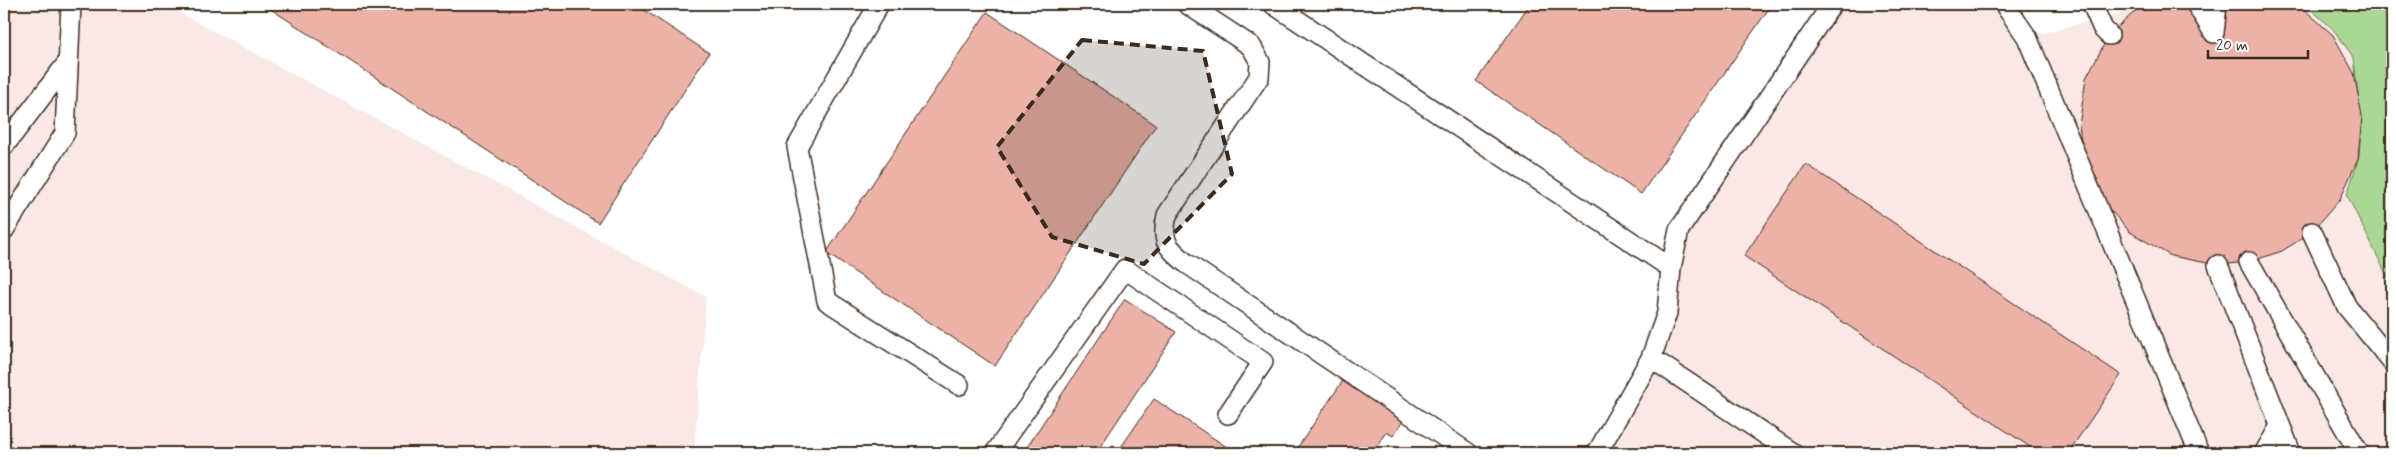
<svg xmlns="http://www.w3.org/2000/svg" width="2396" height="457" viewBox="0 0 2396 457" font-family="Mynerve,sans-serif">
<style>
.built{fill:#f9e8e5}
.green{fill:#aad796;stroke:#72805a}
.building{fill:#ecb2a8;stroke:#3b2a1e}
.lines{fill:none;stroke-linecap:round;stroke-linejoin:round}
.service-casing{stroke:#3b2a1e;stroke-width:22}
.service{stroke:#fff;stroke-width:19}
.marked{fill:#3b2a1e;fill-opacity:0.2;stroke:#3b2a1e;stroke-width:4;stroke-dasharray:10 6;stroke-linejoin:round}
</style>
<rect width="100%" height="100%" fill="#fff"/>
<filter id="ink" filterUnits="userSpaceOnUse"><feTurbulence type="fractalNoise" baseFrequency=".02" numOctaves="2"/><feDisplacementMap in="SourceGraphic" scale="10" xChannelSelector="R" yChannelSelector="G"/><feConvolveMatrix kernelMatrix="1 2 1 2 8 2 1 2 1" color-interpolation-filters="sRGB"/></filter>
<g filter="url(#ink)">
<path class="built" d="M 4,4 L 163,4 L 706,297 L 694,453 L 4,453 Z
M 1832,4 L 2004,4 L 2027,37 L 2156,4 L 2392,4 L 2392,453 L 1597,453 L 1651,358 L 1679,230 Z"/>
<path class="green" d="M 2305,4 L 2392,4 L 2392,286 L 2347,195 L 2359,157 L 2361,125 L 2354,58 L 2333,29 Z"/>
<path class="building" d="M 263,4 L 635,4 L 709,53 L 598,223 Z
M 1530,4 L 1772,4 L 1641,194 L 1476,81 Z
M 2143,4 L 2298,4 L 2333,35 L 2354,73 L 2362,116 L 2358,159 L 2340,199 L 2312,232 L 2282,251 L 2249,262 L 2218,265 L 2171,256 L 2130,232 L 2103,202 L 2085,166 L 2079,126 L 2086,78 L 2109,35 Z
M 987,12 L 1156,125 L 995,366 L 826,253 Z
M 1806,164 L 2121,375 L 2068,453 L 2039,453 L 1744,256 Z
M 1125,299 L 1176,332 L 1096,453 L 1023,453 Z
M 1346,376 L 1406,416 L 1393,436 L 1386,432 L 1372,453 L 1294,453 Z
M 1154,399 L 1236,453 L 1117,453 Z"/>
<g class="lines">
<defs>
<path id="service" d="M 879,4 L 797,147 L 827,301 L 959,385
M 1187,4 L 1251,46 L 1260,62 L 1259,77 L 1167,215 C 1161,241 1166,246 1186,263 L 1468,453
M 1273,4 L 1671,268
M 2004,4 L 2027,37 L 2199,453
M 2092,4 L 2103,29 L 2109,35
M 2196,4 L 2214,33
M 2214,33 L 2217,4
M 4,146 L 68,62
M 4,230 L 65,133 L 71,4
M 2312,232 L 2347,307 L 2392,362
M 2249,262 L 2359,453
M 2218,265 L 2291,453
M 1651,358 L 1793,453
M 995,453 L 1125,269 L 1263,362 L 1228,414
M 1597,453 L 1651,358 L 1667,313 L 1671,268 L 1679,230 L 1832,4
M 2264,453 L 2280,426"/>
</defs>
<use href="#service" class="service-casing"/>
<use href="#service" class="service"/>
</g>
</g>
<path class="marked" d="M 1082,40 L 1203,51 L 1232,174 L 1144,264 L 1052,237 L 997,147 Z"/>
<rect width="2396" height="457" fill="none" stroke="#fff" stroke-width="20"/>
<rect x="10" y="10" width="2376" height="437" fill="none" stroke="#3b2a1e" stroke-width="2" filter="url(#ink)"/>
<path d="M2208 50v8h100v-8" fill="none" stroke="#3b2a1e" stroke-width="2.5"/>
<text x="2216" y="50" font-size="15" fill="#3b2a1e" stroke="#ffffff" stroke-width="4" paint-order="stroke">20 m</text>
</svg>
